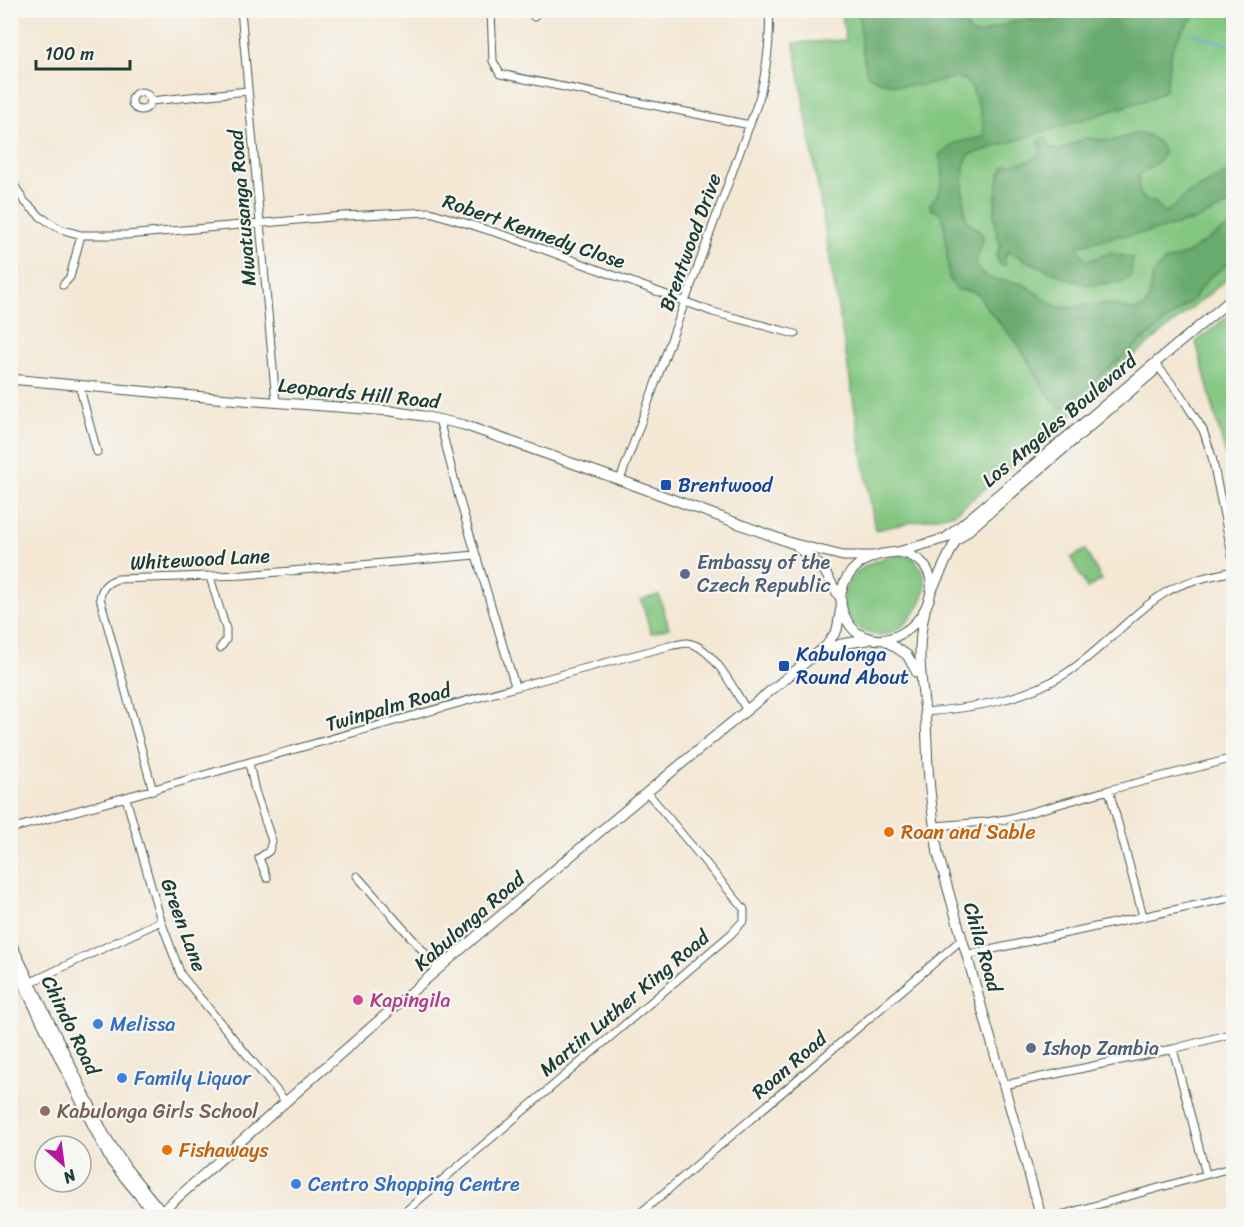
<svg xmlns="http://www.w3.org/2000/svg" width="1244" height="1227" viewBox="0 0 1244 1227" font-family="Sriracha,sans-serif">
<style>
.green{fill:#82c680;stroke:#50825a;stroke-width:1.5}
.forest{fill:#69ab6e;stroke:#447451;stroke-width:1.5}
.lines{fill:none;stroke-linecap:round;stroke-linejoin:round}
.stream{stroke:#56abd2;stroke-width:2}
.street-casing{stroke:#3f564c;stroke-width:9}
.secondary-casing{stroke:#3f564c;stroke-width:11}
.street{stroke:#fff;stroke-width:7}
.secondary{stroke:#fff;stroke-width:9}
.transit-dot{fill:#1a4fb4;stroke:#f6f6f2;stroke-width:2}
.service-dot{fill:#5c6f8a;stroke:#f6f6f2;stroke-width:2}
.food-dot{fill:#e8710a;stroke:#f6f6f2;stroke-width:2}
.hotel-dot{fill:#d1479c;stroke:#f6f6f2;stroke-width:2}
.shop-dot{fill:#3f7fe0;stroke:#f6f6f2;stroke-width:2}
.education-dot{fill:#8d6e63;stroke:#f6f6f2;stroke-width:2}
.labels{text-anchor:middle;stroke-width:4.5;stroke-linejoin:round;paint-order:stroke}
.street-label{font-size:20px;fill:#1f3d34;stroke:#f6f6f2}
.transit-label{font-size:20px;fill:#164399;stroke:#f6f6f2;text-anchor:start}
.service-label{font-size:20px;fill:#4e5e75;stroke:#f6f6f2;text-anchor:start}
.food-label{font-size:20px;fill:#c56008;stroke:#f6f6f2;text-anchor:start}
.hotel-label{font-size:20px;fill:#b23c85;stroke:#f6f6f2;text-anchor:start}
.shop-label{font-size:20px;fill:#366cbe;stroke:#f6f6f2;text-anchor:start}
.education-label{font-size:20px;fill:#785e54;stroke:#f6f6f2;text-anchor:start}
</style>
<rect width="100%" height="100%" fill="#f6f6f2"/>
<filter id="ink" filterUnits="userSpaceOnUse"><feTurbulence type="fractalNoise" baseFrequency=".0167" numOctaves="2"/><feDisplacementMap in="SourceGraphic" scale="12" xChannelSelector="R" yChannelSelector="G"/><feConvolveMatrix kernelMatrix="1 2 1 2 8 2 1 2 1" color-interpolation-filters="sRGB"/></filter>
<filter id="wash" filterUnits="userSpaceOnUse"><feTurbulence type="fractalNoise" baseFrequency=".008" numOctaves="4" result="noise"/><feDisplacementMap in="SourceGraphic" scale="24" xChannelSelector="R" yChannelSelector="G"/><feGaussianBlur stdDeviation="1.35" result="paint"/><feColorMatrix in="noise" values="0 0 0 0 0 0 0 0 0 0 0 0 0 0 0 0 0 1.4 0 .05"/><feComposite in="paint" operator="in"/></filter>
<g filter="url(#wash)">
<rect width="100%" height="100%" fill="#f4e7d4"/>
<path class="green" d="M 841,11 L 1233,11 L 1233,274 L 1073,406 L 1076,411 L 1036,446 L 1031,446 L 1024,452 L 1023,457 L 955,513 L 875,530 L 794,43 L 846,40 Z
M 1233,312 L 1233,483 L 1196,342 Z
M 1085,550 L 1102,580 L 1087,588 L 1071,558 Z
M 891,556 L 906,556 L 914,558 C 926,576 930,585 919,605 C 885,669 819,616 854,575 C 863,565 878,560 891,556 Z
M 659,595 L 669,628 L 651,633 L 641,600 Z"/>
<path class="forest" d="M 859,11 L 963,11 C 964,21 965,32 977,35 C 990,31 1009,21 1022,20 C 1038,18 1050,27 1067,14 L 1067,11 L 1198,11 C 1194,20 1185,25 1180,34 C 1168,51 1169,70 1166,90 L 1149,99 L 969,155 C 967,159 964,163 964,167 C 963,178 962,213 968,221 C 972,227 983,231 983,238 C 983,251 970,259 981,272 C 992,284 1011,279 1024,285 C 1036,290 1046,304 1059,307 C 1074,310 1093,302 1109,304 C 1122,305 1130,313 1144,308 L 1149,299 L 1153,274 L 1164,262 L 1184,255 L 1233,224 L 1233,260 L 1209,278 L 1191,301 L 1100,376 L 1076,397 L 1070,405 L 1060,408 L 1046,391 L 1018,344 L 987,308 L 979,295 L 972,291 L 957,290 L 949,278 L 944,222 L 940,213 L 931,209 L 930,204 C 945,188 945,175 939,155 L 955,143 L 983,137 L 984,129 L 980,109 L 971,86 L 963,79 L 957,78 L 923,85 L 900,86 L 876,80 L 867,74 L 862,49 Z
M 1140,133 C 1153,136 1159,141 1164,153 L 1159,161 L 1138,176 L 1139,191 L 1144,199 L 1155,202 L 1164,213 L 1172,208 L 1186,195 L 1233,169 L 1233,203 L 1196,220 L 1144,233 L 1112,237 L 1077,246 L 1084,258 L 1088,261 L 1110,253 L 1133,258 L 1130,278 L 1121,282 L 1090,285 L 1070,280 L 1008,252 L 1005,256 L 1005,265 L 1000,265 L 996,256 L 1001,243 C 991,230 994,179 1005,166 C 1017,162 1035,163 1041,151 L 1038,141 L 1042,138 L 1047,139 L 1051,148 L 1060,150 L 1086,138 L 1111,141 Z"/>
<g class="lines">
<path class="stream" d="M 1190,33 L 1234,46"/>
</g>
</g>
<g filter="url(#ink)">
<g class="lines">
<defs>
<path id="street" d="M 241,10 L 276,402
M 491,10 L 493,61 L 500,74 L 750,125
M 533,10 L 534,17
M132 101a9 9 0 1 1 18 0a9 9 0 1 1-18 0Z
M 151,101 L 248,91
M 10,178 L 24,201 L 41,217 L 60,229 L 81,235 L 126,235 L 343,216 L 430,212 L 510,237 L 713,312 L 795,334
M 63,285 L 70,277 L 81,235
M 1159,368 L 1180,394 L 1203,430 L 1212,457 L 1234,564
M 79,385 L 97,452
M 439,419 L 459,498 L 515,686
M 620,480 L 759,99 C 767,69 771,42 769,10
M 210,577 L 226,629 L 226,640 L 220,648
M 925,712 C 974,708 1023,700 1065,674 C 1102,651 1131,613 1168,591 C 1188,580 1212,576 1234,571
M 249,763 L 255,791 L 272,841 L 269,851 L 259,858 L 267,878
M 1109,790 L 1143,916
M 153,791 L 100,598 C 102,587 106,583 117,579 L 244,575 L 476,555
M 126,798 L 161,921 L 181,975 L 286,1102
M 935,826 L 985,822 L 1007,819 L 1109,790 L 1234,758
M 10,829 C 232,769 451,702 673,645 C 678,645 683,643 687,643 C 712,645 735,691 746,709
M 357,876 L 439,969
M 966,955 L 1234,897
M 27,984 L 161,921
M 1173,1049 L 1206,1174
M 1004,1085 L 1173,1049 L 1234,1033
M 400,1216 L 731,934 L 744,920 L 744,909 L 647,792
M 637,1216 L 961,940
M 1057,1216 L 1234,1167"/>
<path id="secondary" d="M 10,379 L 216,398 L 391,411 L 423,416 L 464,425 L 620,480 L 791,543 L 843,556 L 875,556
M 798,548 L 822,567 L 839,596
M 898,552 L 946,538 L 1234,297
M 898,552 C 967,564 915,659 863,636 C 853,632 847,622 843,612 C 835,587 851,564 875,556 C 882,553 891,553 898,552 Z
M 932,590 L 955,542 L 1153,372
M 925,611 C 916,648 921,675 925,712 C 927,730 927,749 928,767 C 930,796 934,825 938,854 L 1041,1216
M 883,639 L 907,655 L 917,673
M 824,651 L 841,644 L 868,640
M 10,941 L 104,1134 L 126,1168 L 164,1215
M 10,957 L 99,1138 L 111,1161 L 156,1216
M 157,1216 C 375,1021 598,829 826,646 L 837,630 L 841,607"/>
</defs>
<use href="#street" class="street-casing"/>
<use href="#secondary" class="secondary-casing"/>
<use href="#street" class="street"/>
<use href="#secondary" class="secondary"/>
</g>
</g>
<g class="transit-dot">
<rect x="660" y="479" width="12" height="12" rx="3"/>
<rect x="778" y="660" width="12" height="12" rx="3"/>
</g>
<g class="service-dot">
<circle cx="685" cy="574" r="6"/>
<circle cx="1031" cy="1048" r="6"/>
</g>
<g class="food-dot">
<circle cx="889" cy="832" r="6"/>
<circle cx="167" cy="1150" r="6"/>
</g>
<circle class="hotel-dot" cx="358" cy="1000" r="6"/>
<g class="shop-dot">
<circle cx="98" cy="1024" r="6"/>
<circle cx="122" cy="1078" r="6"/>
<circle cx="296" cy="1184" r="6"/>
</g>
<circle class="education-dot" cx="45" cy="1111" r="6"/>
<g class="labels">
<g class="street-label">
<text transform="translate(242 208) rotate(-95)" y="7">Mwatusanga Road</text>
<text transform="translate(534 231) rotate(19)" y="7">Robert Kennedy Close</text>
<text transform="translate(690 242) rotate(-70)" y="7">Brentwood Drive</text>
<text transform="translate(359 393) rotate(6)" y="7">Leopards Hill Road</text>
<text transform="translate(1059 420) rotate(-40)" y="7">Los Angeles Boulevard</text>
<text transform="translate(200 559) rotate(-3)" y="7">Whitewood Lane</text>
<text transform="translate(388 707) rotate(-16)" y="7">Twinpalm Road</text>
<text transform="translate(469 921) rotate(-41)" y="7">Kabulonga Road</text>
<text transform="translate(184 925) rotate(70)" y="7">Green Lane</text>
<text transform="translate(983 947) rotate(74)" y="7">Chila Road</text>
<text transform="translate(624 1003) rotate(-40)" y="7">Martin Luther King Road</text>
<text transform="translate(71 1025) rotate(64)" y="7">Chindo Road</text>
<text transform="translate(789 1065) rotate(-41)" y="7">Roan Road</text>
</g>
<g class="transit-label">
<text x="678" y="492">Brentwood</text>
<text x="796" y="661">Kabulonga<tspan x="796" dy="23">Round About</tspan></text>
</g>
<g class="service-label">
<text x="697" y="569">Embassy of the<tspan x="697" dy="23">Czech Republic</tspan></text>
<text x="1043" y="1055">Ishop Zambia</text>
</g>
<g class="food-label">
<text x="901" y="839">Roan and Sable</text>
<text x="179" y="1157">Fishaways</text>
</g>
<g class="hotel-label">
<text x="370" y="1007">Kapingila</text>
</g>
<g class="shop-label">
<text x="110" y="1031">Melissa</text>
<text x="134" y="1085">Family Liquor</text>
<text x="308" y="1191">Centro Shopping Centre</text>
</g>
<g class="education-label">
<text x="57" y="1118">Kabulonga Girls School</text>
</g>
</g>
<rect width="1244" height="1227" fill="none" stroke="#f6f6f2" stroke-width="36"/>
<g transform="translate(63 1164) rotate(152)"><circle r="28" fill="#f6f6f2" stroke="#a0aca6" stroke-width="1.5"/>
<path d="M0-4.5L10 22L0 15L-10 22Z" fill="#b5179e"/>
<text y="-9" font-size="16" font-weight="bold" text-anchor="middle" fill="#1f3d34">N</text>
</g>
<path d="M36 60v9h94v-9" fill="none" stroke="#1f3d34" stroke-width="3"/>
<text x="45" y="60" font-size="18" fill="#1f3d34" stroke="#f6f6f2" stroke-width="4.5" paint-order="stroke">100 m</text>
</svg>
